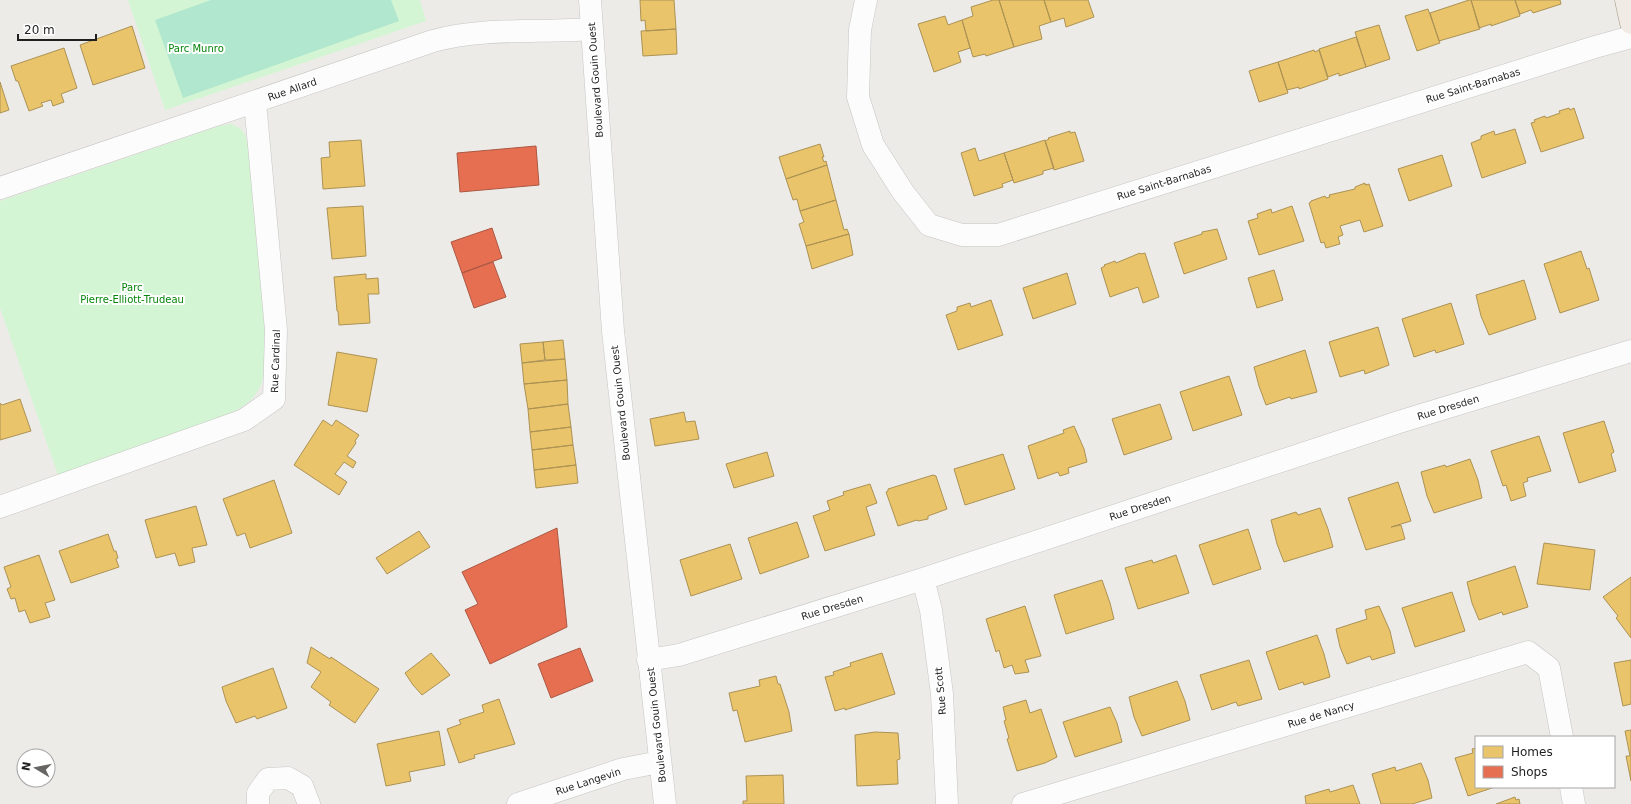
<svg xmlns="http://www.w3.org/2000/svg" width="1631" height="804" viewBox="0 0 1631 804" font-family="'DejaVu Sans',sans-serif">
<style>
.park{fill:#d4f5d3}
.pitch{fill:#b0e7ce}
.homes{fill:#e9c46a;stroke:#ac9254}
.shops{fill:#e76f51;stroke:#ab5742}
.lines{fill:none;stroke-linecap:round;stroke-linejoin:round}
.minor-casing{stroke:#c6c5c4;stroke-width:23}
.major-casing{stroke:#a49884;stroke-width:23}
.minor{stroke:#fcfcfc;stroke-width:22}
.major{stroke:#f1ebe5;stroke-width:22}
.labels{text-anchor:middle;stroke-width:4;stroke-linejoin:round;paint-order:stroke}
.park-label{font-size:10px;fill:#05850a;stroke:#fff}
.street-label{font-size:10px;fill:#1f1f1f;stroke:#fff}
</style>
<rect width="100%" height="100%" fill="#edebe8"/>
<path class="park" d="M 128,0 L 420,0 L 426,21 L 165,110 Z
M 231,124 C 246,129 246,136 249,150 L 266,345 C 265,383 263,398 226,416 L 58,475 L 0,308 L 0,201 L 219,126 Z"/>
<path class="pitch" d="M 211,0 L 391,0 L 399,21 L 183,98 L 155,20 Z"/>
<path class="homes" d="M 640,0 L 674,0 L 676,29 L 646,31 L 645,20 L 641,21 Z
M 993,0 L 999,0 L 1014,47 L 986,56 L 985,54 L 973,57 L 962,20 L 973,16 L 971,7 Z
M 999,0 L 1044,0 L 1051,22 L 1039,26 L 1042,39 L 1014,47 Z
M 1044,0 L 1088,0 L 1094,17 L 1066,27 L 1064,18 L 1051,22 Z
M 1469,0 L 1471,0 L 1480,29 L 1439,41 L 1430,13 Z
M 1471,0 L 1515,0 L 1520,16 L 1491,26 L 1491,24 L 1479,28 Z
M 1515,0 L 1560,0 L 1561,4 L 1533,13 L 1531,10 L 1520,14 Z
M 1428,9 L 1440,43 L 1417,51 L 1405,16 Z
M 945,16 L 948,25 L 962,20 L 970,48 L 958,52 L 961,62 L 934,72 L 918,24 Z
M 1379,25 L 1390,59 L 1366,67 L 1355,32 Z
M 132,26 L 145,68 L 93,85 L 80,45 Z
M 676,29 L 677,54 L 643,56 L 641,31 Z
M 1356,37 L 1366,67 L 1339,76 L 1339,73 L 1328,77 L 1319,49 Z
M 64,48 L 77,88 L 61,94 L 64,102 L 53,106 L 51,100 L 41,103 L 43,106 L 29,111 L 18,81 L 16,81 L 11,66 Z
M 1314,50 L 1315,52 L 1319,50 L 1328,79 L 1299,89 L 1299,87 L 1287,90 L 1278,62 Z
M 1278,62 L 1288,93 L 1259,102 L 1249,71 Z
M 0,82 L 9,110 L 0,113 Z
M 1569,108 L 1570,110 L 1574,108 L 1584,138 L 1541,152 L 1531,123 L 1535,122 L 1534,120 L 1545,116 L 1546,118 L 1560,113 L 1559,111 Z
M 1515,129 L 1526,163 L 1482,178 L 1471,143 L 1481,139 L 1481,136 L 1494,131 L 1495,135 Z
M 1070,131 L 1070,133 L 1075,132 L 1084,161 L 1054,170 L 1045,141 L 1049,139 L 1048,138 Z
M 361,140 L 365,186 L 323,189 L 321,158 L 330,157 L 329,142 Z
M 1045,140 L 1054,168 L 1043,171 L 1043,174 L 1014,183 L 1004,153 Z
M 820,144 L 824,157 L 822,157 L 824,162 L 826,161 L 827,165 L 786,179 L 779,157 Z
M 975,148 L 979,161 L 1004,153 L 1013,180 L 1002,184 L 1003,187 L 974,196 L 961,153 Z
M 1442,155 L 1452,186 L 1409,201 L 1398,169 Z
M 827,165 L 836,200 L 800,211 L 797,199 L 793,200 L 786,179 Z
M 1365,183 L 1365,185 L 1369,184 L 1383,226 L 1364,232 L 1360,220 L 1340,226 L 1343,235 L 1338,237 L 1340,244 L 1326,248 L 1324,242 L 1321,243 L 1309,203 L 1311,202 L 1311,201 L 1325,196 L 1326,198 L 1330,197 L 1329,195 L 1355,189 L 1355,187 Z
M 836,200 L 844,230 L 847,229 L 849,234 L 806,246 L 799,224 L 804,222 L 800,211 Z
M 363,206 L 366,256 L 332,259 L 327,208 Z
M 1292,206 L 1304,241 L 1259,255 L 1248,221 L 1258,218 L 1257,214 L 1271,209 L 1272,213 Z
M 1217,229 L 1227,259 L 1184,274 L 1174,243 L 1202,234 L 1202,232 Z
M 849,234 L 853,255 L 812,269 L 806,246 Z
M 1581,251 L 1587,269 L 1589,268 L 1599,300 L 1560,313 L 1544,264 Z
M 1140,253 L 1141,254 L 1145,253 L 1159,297 L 1143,303 L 1138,287 L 1110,297 L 1101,268 L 1105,266 L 1104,265 L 1115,261 L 1116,263 Z
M 1274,270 L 1283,300 L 1257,308 L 1248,278 Z
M 1067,273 L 1076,304 L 1033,319 L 1023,288 Z
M 366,274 L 366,279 L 378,278 L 379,294 L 368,294 L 370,323 L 339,325 L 338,311 L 337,311 L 334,277 Z
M 1524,280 L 1536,319 L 1489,335 L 1481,316 L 1476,295 Z
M 991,300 L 1003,335 L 958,350 L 946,315 L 957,311 L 957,307 L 970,303 L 971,307 Z
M 1451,303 L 1464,344 L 1436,353 L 1435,350 L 1414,357 L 1402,319 Z
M 1378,327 L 1389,365 L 1365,374 L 1364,370 L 1340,377 L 1329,342 Z
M 563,340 L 565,359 L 545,360 L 543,342 Z
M 543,342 L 545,360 L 522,363 L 520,344 Z
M 1305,350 L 1317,392 L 1291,399 L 1290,397 L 1266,405 L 1259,386 L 1254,367 Z
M 337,352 L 377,359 L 367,412 L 328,405 Z
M 565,359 L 567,380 L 524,384 L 522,363 Z
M 1229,376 L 1242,415 L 1193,431 L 1180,392 Z
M 567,380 L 568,404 L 528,409 L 524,384 Z
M 20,399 L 31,431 L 0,440 L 0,403 L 2,405 Z
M 568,404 L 571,427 L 530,432 L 528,409 Z
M 1160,404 L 1172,439 L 1124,455 L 1112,419 Z
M 684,412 L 686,422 L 695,421 L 699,439 L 655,446 L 650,419 Z
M 323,420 L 332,426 L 336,420 L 359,435 L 355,441 L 356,443 L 347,456 L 356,462 L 353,468 L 344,462 L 335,474 L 347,482 L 339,495 L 294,465 Z
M 1604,421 L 1614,452 L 1611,454 L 1616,471 L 1579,483 L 1563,433 Z
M 1074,426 L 1084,449 L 1087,462 L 1068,468 L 1069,473 L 1060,476 L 1058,472 L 1038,479 L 1028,446 L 1064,433 L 1063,430 Z
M 571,427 L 573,445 L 532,450 L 530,432 Z
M 1539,436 L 1551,471 L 1527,478 L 1528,481 L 1523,483 L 1526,496 L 1511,501 L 1506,485 L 1503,486 L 1491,451 Z
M 573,445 L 576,465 L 534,470 L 532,450 Z
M 767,452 L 774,476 L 734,488 L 726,464 Z
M 1003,454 L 1015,489 L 965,505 L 954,469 Z
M 1470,459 L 1478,480 L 1482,498 L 1434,513 L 1427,496 L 1421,472 L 1445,465 L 1446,467 Z
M 576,465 L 578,483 L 536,488 L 534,470 Z
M 933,475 L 936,476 L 947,509 L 928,516 L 928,519 L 918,521 L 917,520 L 898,526 L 886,492 L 888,491 L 888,489 Z
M 274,480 L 292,533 L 250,548 L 245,533 L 237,536 L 223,499 Z
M 1398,482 L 1411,521 L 1391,527 L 1401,525 L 1405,539 L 1366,550 L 1348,498 Z
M 870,484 L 877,503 L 866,507 L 875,535 L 825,551 L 813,516 L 830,510 L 827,501 L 844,495 L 843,492 Z
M 196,506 L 207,545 L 192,548 L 195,562 L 179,566 L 175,553 L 156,558 L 145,520 Z
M 1320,508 L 1328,529 L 1333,547 L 1284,562 L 1277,544 L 1271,520 L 1296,512 L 1298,515 Z
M 797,522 L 809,557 L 760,574 L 748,538 Z
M 1248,529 L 1261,569 L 1213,585 L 1199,545 Z
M 419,531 L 430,547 L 387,574 L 376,558 Z
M 108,534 L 114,551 L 116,551 L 118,558 L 116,559 L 119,567 L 71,583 L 59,551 Z
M 1544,543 L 1595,550 L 1590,590 L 1537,584 Z
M 730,544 L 742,579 L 691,596 L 680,560 Z
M 39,555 L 55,600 L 45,603 L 50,617 L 30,623 L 25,610 L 19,612 L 15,598 L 11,599 L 7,589 L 11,587 L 4,567 Z
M 1176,555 L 1189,593 L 1138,609 L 1125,568 L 1152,560 L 1153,563 Z
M 1515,566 L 1528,607 L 1503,615 L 1502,612 L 1479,620 L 1472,603 L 1467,582 Z
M 1631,577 L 1631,638 L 1616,618 L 1618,616 L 1603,597 Z
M 1102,580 L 1110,603 L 1114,619 L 1066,634 L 1054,595 Z
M 1452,592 L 1465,631 L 1415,647 L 1402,608 Z
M 1025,606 L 1041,656 L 1025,660 L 1029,672 L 1015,674 L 1012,665 L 1004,668 L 999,650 L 996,652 L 986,619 Z
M 1379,606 L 1390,631 L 1395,653 L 1372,660 L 1370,656 L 1347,664 L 1340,647 L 1336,629 L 1367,619 L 1365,610 Z
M 1317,635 L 1324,654 L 1330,677 L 1304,685 L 1303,682 L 1279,690 L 1266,652 Z
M 311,647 L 330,659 L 331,657 L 379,689 L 355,723 L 329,705 L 331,702 L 311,687 L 321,672 L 307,663 Z
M 431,653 L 450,675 L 422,695 L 413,685 L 405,673 Z
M 882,653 L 895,694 L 845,710 L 845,708 L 835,711 L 825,677 L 834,675 L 833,672 L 851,666 L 850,663 Z
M 1249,660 L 1262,699 L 1238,706 L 1236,702 L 1212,710 L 1200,675 Z
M 1631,660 L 1631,704 L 1623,706 L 1614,663 Z
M 273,668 L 287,708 L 257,719 L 255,716 L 236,723 L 226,701 L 222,687 Z
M 776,676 L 778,684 L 780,684 L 789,712 L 792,731 L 745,742 L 737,710 L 733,711 L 729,693 L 760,686 L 759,680 Z
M 1177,681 L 1185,701 L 1190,720 L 1142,736 L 1134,717 L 1129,697 Z
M 499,699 L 515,744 L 474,755 L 475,758 L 459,763 L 447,729 L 461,724 L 459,720 L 484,712 L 482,705 Z
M 1026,700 L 1030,713 L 1041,709 L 1057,757 L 1045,763 L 1017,771 L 1007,739 L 1009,738 L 1004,721 L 1006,720 L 1003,707 Z
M 1110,707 L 1117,723 L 1122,742 L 1075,757 L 1063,722 Z
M 1631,730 L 1631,781 L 1626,756 L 1630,756 L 1625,731 Z
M 439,731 L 445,765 L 409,772 L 411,781 L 386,786 L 377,744 Z
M 875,732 L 898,733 L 900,759 L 897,760 L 898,784 L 857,786 L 855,735 Z
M 1476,748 L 1476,787 L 1495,787 L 1468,796 L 1455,758 L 1473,753 L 1472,749 Z
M 1421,763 L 1428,780 L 1432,798 L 1412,804 L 1381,804 L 1372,774 L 1395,767 L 1396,771 Z
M 783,775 L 784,804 L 743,804 L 743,801 L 747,801 L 746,776 Z
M 1353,785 L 1360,804 L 1306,804 L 1305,796 L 1329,789 L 1330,792 Z
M 1515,797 L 1516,800 L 1519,799 L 1520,804 L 1496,804 Z"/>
<path class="shops" d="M 536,146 L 539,185 L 460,192 L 457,153 Z
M 492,228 L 502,258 L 462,273 L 451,242 Z
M 493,262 L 506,297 L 474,308 L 462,273 Z
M 557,528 L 567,627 L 490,664 L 465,610 L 478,604 L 462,572 Z
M 580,648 L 593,681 L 551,698 L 538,664 Z"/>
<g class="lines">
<defs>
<path id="minor" d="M 590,0 L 613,331 L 665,804
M 866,0 L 860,30 L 858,97 L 873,145 L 903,192 L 929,225 L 962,235 L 998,235 L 1595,47 L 1631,37
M 0,188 L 433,41 C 485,27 539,33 592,29
M 0,507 L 244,420 L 274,399 L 276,330 L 255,102
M 923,579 L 931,610 L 942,694 L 947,804
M 648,660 L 679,655 L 923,579 L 1399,422 L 1631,351
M 1571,787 L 1574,804
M 258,804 L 258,793 L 268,779 L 288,778 L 302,786 L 309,804
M 518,804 L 623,769 L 660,762
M 1023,804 L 1528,652 L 1549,668 L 1562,737"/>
<path id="major" d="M 1626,0 L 1631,23"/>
</defs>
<use href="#minor" class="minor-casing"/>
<use href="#major" class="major-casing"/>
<use href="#minor" class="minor"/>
<use href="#major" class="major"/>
</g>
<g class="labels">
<g class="park-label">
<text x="196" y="52">Parc Munro</text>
<text x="132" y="291">Parc<tspan x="132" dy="12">Pierre-Elliott-Trudeau</tspan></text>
</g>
<g class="street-label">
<text transform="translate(595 80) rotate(-94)" y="4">Boulevard Gouin Ouest</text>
<text transform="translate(1473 85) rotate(-17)" y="4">Rue Saint-Barnabas</text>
<text transform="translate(292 89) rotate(-19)" y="4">Rue Allard</text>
<text transform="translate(1164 182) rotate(-17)" y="4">Rue Saint-Barnabas</text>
<text transform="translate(275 361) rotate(-88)" y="4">Rue Cardinal</text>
<text transform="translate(620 403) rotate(-96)" y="4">Boulevard Gouin Ouest</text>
<text transform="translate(1448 407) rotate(-17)" y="4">Rue Dresden</text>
<text transform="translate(1140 507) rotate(-18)" y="4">Rue Dresden</text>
<text transform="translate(832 607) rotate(-17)" y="4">Rue Dresden</text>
<text transform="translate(940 691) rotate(-95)" y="4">Rue Scott</text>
<text transform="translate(1321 714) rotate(-17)" y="4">Rue de Nancy</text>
<text transform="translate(656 725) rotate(-96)" y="4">Boulevard Gouin Ouest</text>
<text transform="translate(588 781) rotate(-18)" y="4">Rue Langevin</text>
</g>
</g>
<rect x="1475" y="736" width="140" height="52" fill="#ffffff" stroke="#a5a5a5"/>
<rect x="1483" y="746" width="20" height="12" fill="#e9c46a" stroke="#a5a5a5"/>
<text x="1511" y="756" font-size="12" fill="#1f1f1f">Homes</text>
<rect x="1483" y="766" width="20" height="12" fill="#e76f51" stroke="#a5a5a5"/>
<text x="1511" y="776" font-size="12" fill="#1f1f1f">Shops</text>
<g transform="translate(36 768) rotate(280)"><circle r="19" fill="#ffffff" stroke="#a5a5a5"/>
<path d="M0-3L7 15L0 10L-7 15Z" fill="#676665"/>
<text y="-6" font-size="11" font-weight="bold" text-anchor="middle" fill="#1f1f1f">N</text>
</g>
<path d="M18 34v6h78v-6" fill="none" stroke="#1f1f1f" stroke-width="2"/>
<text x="24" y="34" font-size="12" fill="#1f1f1f" stroke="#ffffff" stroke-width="3" paint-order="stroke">20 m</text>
</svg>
